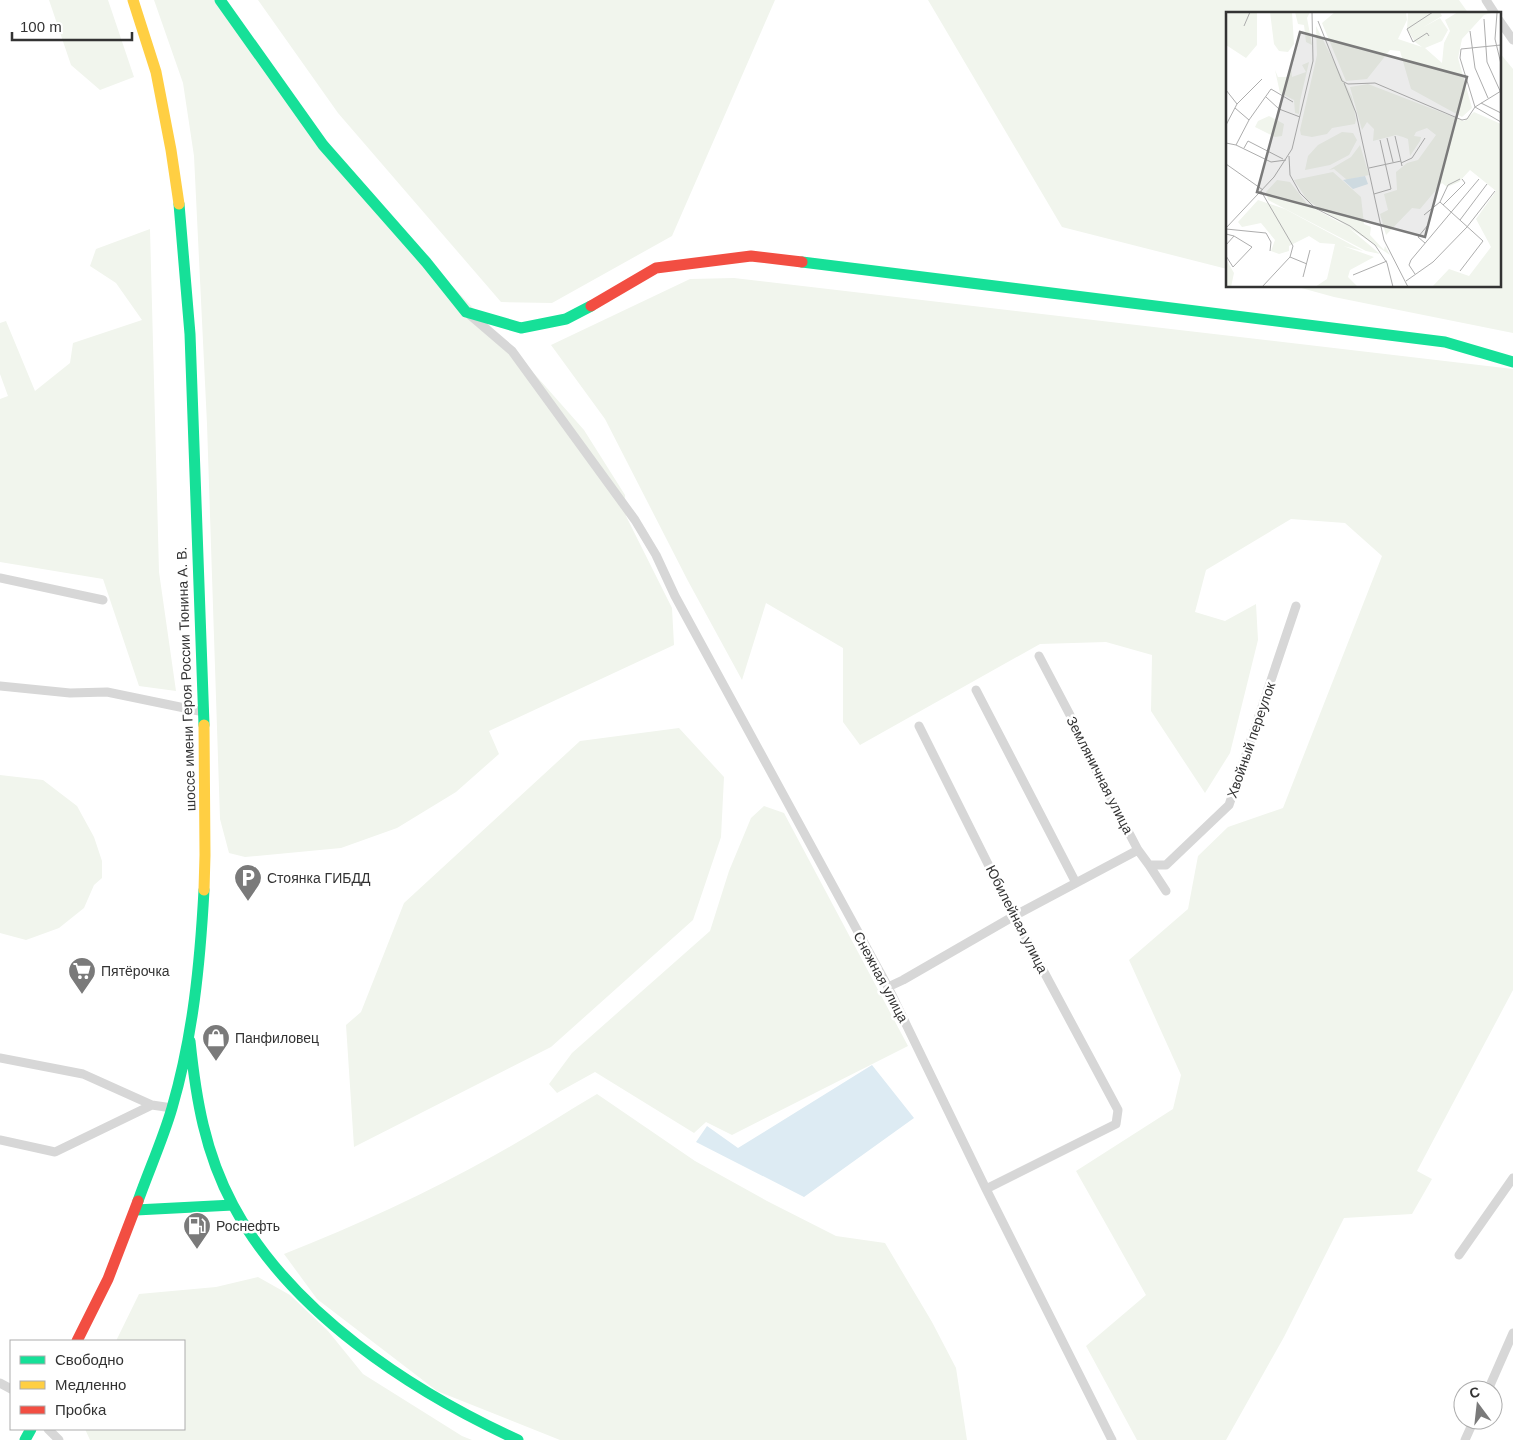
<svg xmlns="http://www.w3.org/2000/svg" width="1513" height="1440" viewBox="0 0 1513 1440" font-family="Arial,sans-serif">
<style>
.green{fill:#f1f5ed}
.water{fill:#ddebf3}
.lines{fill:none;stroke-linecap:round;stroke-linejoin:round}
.street{stroke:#d7d7d7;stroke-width:9}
.fast{stroke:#16e098;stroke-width:11}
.slow{stroke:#ffcf43;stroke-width:11}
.jam{stroke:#f24e42;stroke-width:11}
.labels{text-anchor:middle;stroke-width:5;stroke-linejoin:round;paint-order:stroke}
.street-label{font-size:14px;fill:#333;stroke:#fff}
.poi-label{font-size:14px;fill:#333;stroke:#fff;text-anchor:start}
.inset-road{fill:none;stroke:#adadad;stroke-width:1}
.view{fill:#7a7a7a;fill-opacity:0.15;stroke:#7a7a7a;stroke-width:2.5}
.inset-edge{fill:none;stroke:#333;stroke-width:2.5}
</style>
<rect width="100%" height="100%" fill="#fff"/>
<path class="green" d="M 49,0 L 108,0 L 134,77 L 100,90 L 71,65 Z
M 154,0 L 216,0 L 322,148 L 523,361 L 584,430 L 625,495 L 626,516 L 672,608 L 674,645 L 489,731 L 499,754 L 456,792 L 397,828 L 341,848 L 245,857 L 229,853 L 220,819 L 207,424 L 194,156 L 183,83 Z
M 258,0 L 775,0 L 672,236 L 552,303 L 501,302 L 338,113 Z
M 928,0 L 1459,0 L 1469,14 L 1227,14 L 1227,269 L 1062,227 Z
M 1499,52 L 1513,69 L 1513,333 L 1334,297 L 1294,286 L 1499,286 Z
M 150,229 L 159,572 L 176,691 L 139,686 L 103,579 L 0,562 L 0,399 L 8,396 L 0,374 L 0,323 L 6,321 L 35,391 L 70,363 L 73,343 L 142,320 L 116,283 L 90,266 L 96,249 Z
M 734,278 L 1513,369 L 1513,990 L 1417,1171 L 1432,1179 L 1412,1214 L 1344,1218 L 1284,1337 L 1226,1440 L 1137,1440 L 1086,1346 L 1146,1295 L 1076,1171 L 1173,1109 L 1181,1075 L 1129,960 L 1188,909 L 1198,856 L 1228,827 L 1283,808 L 1382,556 L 1345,523 L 1291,519 L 1206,570 L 1195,612 L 1225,621 L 1256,604 L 1258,640 L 1230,753 L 1205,793 L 1151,711 L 1152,655 L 1106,642 L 1040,644 L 860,745 L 843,722 L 843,648 L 766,603 L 742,680 L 688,581 L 605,419 L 551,345 L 690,279 Z
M 679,728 L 724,777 L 721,837 L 693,920 L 551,1047 L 354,1147 L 346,1025 L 361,1012 L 404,903 L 580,741 Z
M 0,775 L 43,780 L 77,806 L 94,837 L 102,861 L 102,878 L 94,885 L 84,908 L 59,928 L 26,940 L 0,933 Z
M 764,806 L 784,813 L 908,1046 L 732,1135 L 706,1122 L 694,1133 L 595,1072 L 557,1093 L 549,1084 L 572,1053 L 710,931 L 729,871 L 751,818 Z
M 597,1094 L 695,1161 L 767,1201 L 836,1236 L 885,1243 L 932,1322 L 956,1368 L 967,1440 L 560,1440 L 437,1391 L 317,1299 L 284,1254 C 357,1225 427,1193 495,1155 C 530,1136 563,1114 597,1094 Z
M 258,1277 L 290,1295 L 328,1331 L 363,1374 L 462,1436 L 472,1440 L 90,1440 L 85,1429 L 184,1429 L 184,1341 L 116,1341 L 139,1294 L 216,1287 Z"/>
<path class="water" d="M 872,1065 L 914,1118 L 804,1197 L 696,1142 L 707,1126 L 738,1148 Z"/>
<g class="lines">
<path class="street" d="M 1486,0 L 1495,14
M 1499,20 L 1513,40
M 470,315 L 512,351 L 635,520 L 656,555 L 675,596 L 888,987 L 986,1189 L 1112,1440
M 0,578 L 103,600
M 1039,656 L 1070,715 L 1087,753 L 1138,850 L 1149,865 L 1166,891
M 0,686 L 70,693 L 107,692 L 204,712
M 976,690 L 1076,883
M 919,726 L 1014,916 L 1118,1110 L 1116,1124 L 986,1189
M 1149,865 L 1166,865 L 1229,805 L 1296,606
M 888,987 L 903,980 L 1014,916 L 1138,850
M 0,1058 L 83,1074 L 152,1105
M 0,1140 L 55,1152 L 152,1105 L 172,1108
M 1459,1255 L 1513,1178
M 0,1383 L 11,1389
M 1488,1390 L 1513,1333
M 48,1429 L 59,1440
M 1465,1440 L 1474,1420"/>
<path class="fast" d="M 220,0 L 323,145 L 426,262 L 466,312 L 521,328 L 566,319 L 591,306
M 179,204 L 190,334 L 204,725
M 802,262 L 1445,342 L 1513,362
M 190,1041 C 196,1099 205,1153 233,1205 C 290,1312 411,1391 518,1440
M 138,1201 C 149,1170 163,1139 172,1108 C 193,1036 200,964 204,890
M 136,1210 L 233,1205
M 25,1440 L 31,1429"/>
<path class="slow" d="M 133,0 L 156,72 L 171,150 L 179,204
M 204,890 L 205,855 L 204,725"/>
<path class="jam" d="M 591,306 L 656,268 L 751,256 L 802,262
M 77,1341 L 108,1279 L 138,1201"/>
</g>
<defs>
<symbol id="parking-pin" viewBox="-11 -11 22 30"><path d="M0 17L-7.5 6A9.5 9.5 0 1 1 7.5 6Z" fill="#7a7a7a" stroke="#fff"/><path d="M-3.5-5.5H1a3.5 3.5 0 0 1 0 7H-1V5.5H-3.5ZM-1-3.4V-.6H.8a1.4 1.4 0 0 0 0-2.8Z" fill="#fff"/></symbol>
<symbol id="supermarket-pin" viewBox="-11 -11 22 30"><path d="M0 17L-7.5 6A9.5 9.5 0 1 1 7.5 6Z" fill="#7a7a7a" stroke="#fff"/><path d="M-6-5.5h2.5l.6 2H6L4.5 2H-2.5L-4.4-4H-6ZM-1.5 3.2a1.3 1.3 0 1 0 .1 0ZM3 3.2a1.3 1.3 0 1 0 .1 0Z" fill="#fff"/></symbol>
<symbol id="shop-pin" viewBox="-11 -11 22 30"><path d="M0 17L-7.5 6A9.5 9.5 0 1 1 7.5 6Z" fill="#7a7a7a" stroke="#fff"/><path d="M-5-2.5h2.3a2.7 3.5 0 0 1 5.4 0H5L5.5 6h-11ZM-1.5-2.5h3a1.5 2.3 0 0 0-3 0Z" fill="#fff"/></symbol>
<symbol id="fuel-pin" viewBox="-11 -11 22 30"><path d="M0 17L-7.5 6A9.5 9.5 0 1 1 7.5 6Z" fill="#7a7a7a" stroke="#fff"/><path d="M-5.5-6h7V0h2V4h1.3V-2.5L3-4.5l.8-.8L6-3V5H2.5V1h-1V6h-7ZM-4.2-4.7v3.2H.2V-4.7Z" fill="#fff"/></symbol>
</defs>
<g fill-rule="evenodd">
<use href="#parking-pin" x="232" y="862" width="32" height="43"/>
<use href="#supermarket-pin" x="66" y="955" width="32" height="43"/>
<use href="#shop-pin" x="200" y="1022" width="32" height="43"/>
<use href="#fuel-pin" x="181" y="1210" width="32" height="43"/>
</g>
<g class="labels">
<g class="street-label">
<text transform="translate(186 679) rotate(-92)" y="5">шоссе имени Героя России Тюнина А. В.</text>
<text transform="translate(1251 740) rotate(-71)" y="5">Хвойный переулок</text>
<text transform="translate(1100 775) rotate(63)" y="5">Земляничная улица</text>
<text transform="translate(1017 919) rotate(63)" y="5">Юбилейная улица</text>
<text transform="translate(881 977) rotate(62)" y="5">Снежная улица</text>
</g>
<g class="poi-label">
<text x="267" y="883">Стоянка ГИБДД</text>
<text x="101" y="976">Пятёрочка</text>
<text x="235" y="1043">Панфиловец</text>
<text x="216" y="1231">Роснефть</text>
</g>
</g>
<g transform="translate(1226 12)">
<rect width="275" height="275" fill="#fff"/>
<path d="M 0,0 L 31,0 L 31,33 L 20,46 L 0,33 ZM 44,0 L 66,0 L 68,32 L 62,40 L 53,39 L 48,32 ZM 69,0 L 84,0 L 81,6 L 86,33 L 80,30 L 78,13 L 72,12 ZM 109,0 L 180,0 L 181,8 L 172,27 L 196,35 L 189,30 L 181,17 L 182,0 L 214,0 L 216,4 L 196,16 L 214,6 L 222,18 L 216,29 L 199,36 L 216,51 L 218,31 L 224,19 L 219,8 L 232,0 L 269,0 L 258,3 L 236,27 L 232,46 L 246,96 L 236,105 L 185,77 L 174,39 L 164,38 L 141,67 L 120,69 L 96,11 ZM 90,14 L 126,85 L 130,108 L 129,112 L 106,116 L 101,122 L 86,125 L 75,123 L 74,118 L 91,43 ZM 83,50 L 74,89 L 73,102 L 69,101 L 68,88 L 54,81 L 49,58 L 52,65 L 62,65 L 65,56 L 66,65 L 80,60 L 76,53 ZM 142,72 L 238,109 L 248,100 L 275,112 L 275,275 L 206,275 L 223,257 L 243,264 L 265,235 L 250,207 L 270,179 L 244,158 L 233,170 L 221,175 L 216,171 L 194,197 L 186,196 L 160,223 L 154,202 L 162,198 L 158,182 L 171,178 L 170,160 L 181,151 L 192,148 L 210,123 L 201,116 L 190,120 L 188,124 L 195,125 L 194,129 L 184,144 L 182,127 L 177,125 L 170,123 L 147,129 L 148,117 L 141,110 L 136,118 L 124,75 ZM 43,104 L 58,112 L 56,124 L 49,125 L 29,115 L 32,109 ZM 116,120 L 127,121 L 131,128 L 123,143 L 104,153 L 79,158 L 82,144 L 92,133 ZM 134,133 L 143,163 L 121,168 L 108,157 L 103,158 L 125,145 ZM 107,160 L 135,185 L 138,212 L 145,215 L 144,223 L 158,238 L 159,234 L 164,243 L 81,188 L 68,168 ZM 51,168 L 64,170 L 82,193 L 122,215 L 154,242 L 140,239 L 42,188 L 40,180 ZM 32,188 L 59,197 L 137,239 L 117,234 L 148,245 L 124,258 L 122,265 L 132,275 L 89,275 L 101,267 L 109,232 L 94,231 L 83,224 L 63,234 L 63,239 L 53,242 L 45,239 L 49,228 L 35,211 L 16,215 L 12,210 ZM 1,249 L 8,261 L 5,275 L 0,275 Z" fill="#f1f5ed"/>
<path d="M 139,164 L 142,172 L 127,177 L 117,168 Z" fill="#ddebf3"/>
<path class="inset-road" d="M 271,1 L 269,27 L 275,52M 258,7 L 261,50 L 275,81M 92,9 L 116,69 L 122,72 L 149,71 L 236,108 L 241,107 L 249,95 L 275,79M 18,14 L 24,0M 244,19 L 249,56 L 262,86M 203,24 L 201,21 L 187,30 L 181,17 L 207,0M 275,33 L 235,37 L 234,46 L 249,95 L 275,110M 118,71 L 130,101 L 158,228 L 182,275M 0,78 L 11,92M 40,85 L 53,97 L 74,105M 255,91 L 275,101M 9,96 L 23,108M 0,113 L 11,92 L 36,67M 169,124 L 176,154M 161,126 L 167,150M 0,131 L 10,133 L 23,108 L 45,77 L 67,90M 10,133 L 45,150 L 60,148M 18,136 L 22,129 L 57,147M 63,144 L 64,163 L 74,181 L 89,196 L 124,214 L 149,233 L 161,251 L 167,275M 175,151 L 186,146 L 199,126M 0,152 L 37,178M 143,156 L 175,149M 35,179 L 67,234 L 64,245 L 81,252M 148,182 L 165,177 L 154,128M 214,190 L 257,229 L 234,259M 217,193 L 239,171 L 236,167M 198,203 L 214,190 L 222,173 L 234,167M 234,208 L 261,172M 0,216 L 48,165 L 66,137 L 87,49 L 86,0M 0,217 L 40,221 L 45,230 L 44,239M 0,222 L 8,224 L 0,233M 199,231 L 192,225 L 202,213M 0,244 L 7,255 L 26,235 L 8,224M 189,262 L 183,253 L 185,248 L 253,167M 127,263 L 161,249M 77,265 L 84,238M 180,269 L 207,250 L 241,215 L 269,179M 36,275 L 64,245"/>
<path class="view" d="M 74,20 L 241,65 L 199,225 L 31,180 Z"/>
<rect width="275" height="275" class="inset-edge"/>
</g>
<rect x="10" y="1340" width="175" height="90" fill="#ffffff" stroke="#adadad"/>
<rect x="20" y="1356" width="25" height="8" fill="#16e098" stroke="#adadad"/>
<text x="55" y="1365" font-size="15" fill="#333333">Свободно</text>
<rect x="20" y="1381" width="25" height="8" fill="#ffcf43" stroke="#adadad"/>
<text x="55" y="1390" font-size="15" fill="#333333">Медленно</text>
<rect x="20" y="1406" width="25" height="8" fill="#f24e42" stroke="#adadad"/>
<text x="55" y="1415" font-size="15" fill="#333333">Пробка</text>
<g transform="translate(1478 1405) rotate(345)"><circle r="24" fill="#ffffff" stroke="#adadad"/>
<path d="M0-4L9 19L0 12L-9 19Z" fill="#7a7a7a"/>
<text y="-8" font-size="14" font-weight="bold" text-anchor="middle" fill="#333333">С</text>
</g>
<path d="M12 32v8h120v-8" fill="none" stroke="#333333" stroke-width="2.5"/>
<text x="20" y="32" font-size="15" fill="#333333" stroke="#ffffff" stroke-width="4" paint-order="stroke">100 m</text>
</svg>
